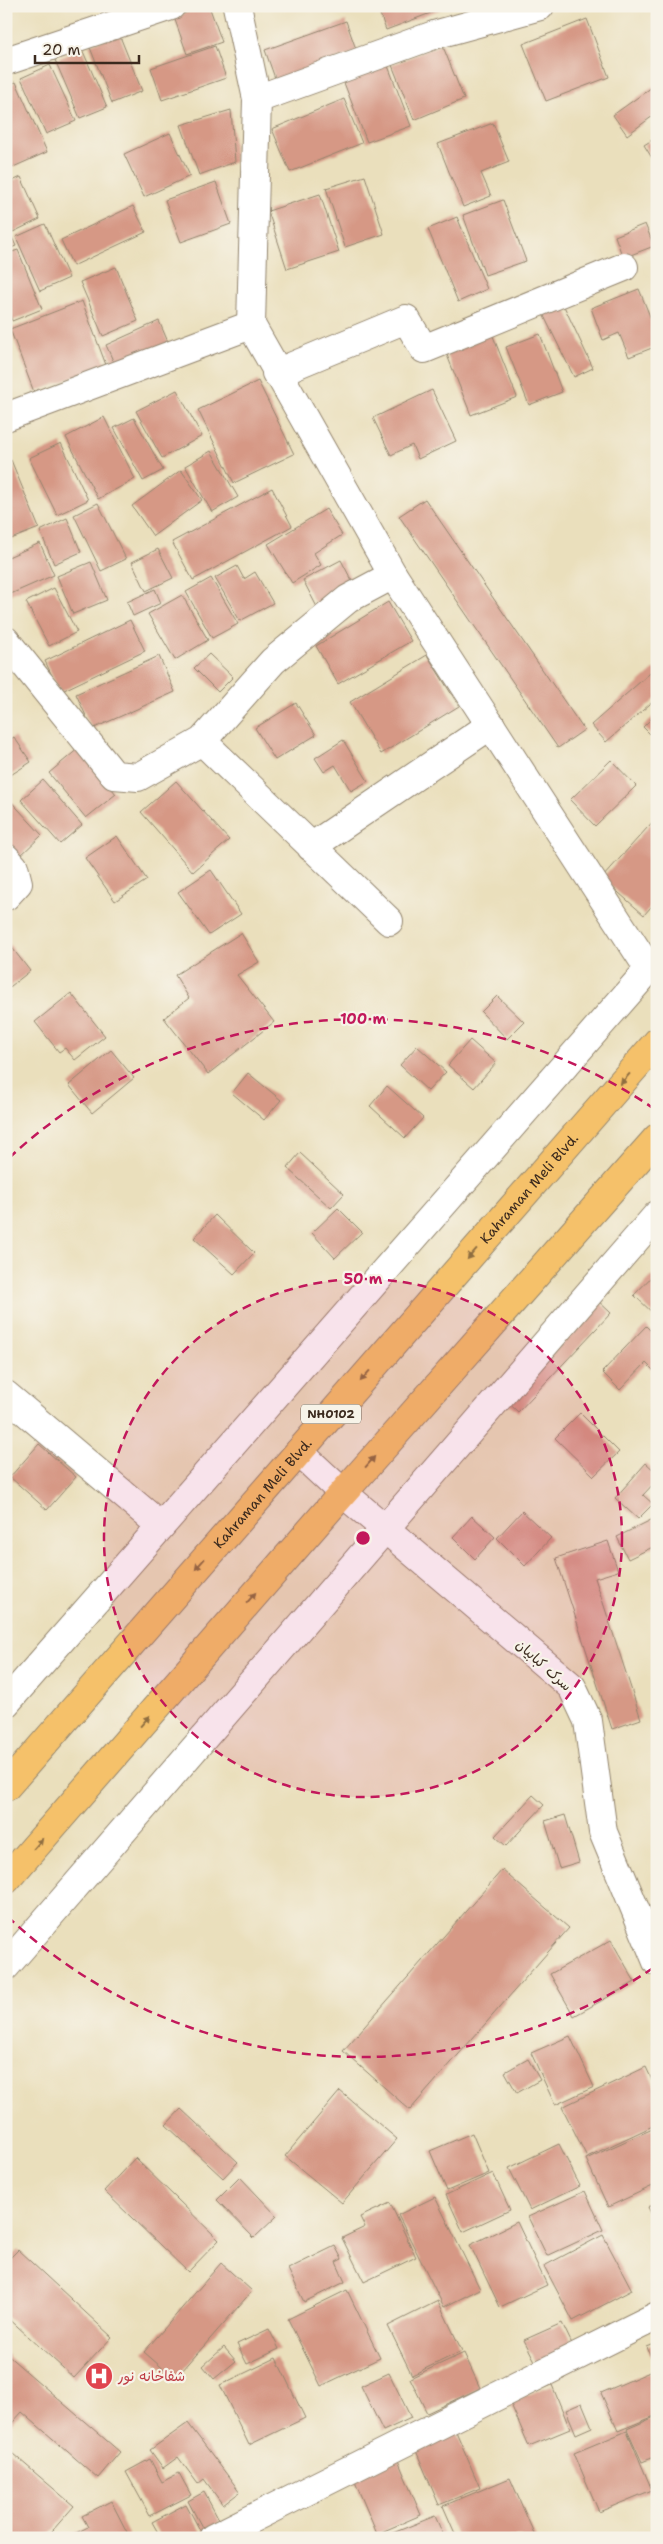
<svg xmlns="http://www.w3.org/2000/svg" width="663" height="2544" viewBox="0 0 663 2544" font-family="'Shantell Sans','Playpen Sans Arabic',sans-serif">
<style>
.building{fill:#d69885}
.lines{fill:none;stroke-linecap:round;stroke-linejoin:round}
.minor-casing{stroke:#92846d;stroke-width:30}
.tertiary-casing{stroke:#92846d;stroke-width:30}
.trunk-casing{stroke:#92846d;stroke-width:30}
.minor{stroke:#fff;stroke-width:28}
.tertiary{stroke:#fff;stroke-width:28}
.trunk{stroke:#f5c16b;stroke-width:28}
.oneway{fill:#8f6e41}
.ring{fill:none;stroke:#c2185b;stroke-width:2.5;stroke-dasharray:9 6}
.labels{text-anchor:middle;stroke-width:4.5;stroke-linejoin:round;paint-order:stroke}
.shield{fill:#f7f3e8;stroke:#73665b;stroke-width:1}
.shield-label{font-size:12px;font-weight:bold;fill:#3b2a1e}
.street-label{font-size:14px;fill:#3b2a1e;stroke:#f7f3e8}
.health-label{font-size:14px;fill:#be3a42;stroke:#f7f3e8;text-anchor:start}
.centre{fill:#c2185b;stroke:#f7f3e8;stroke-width:2.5}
.ring-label{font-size:15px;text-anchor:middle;font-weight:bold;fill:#c2185b;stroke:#f7f3e8;stroke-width:4.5;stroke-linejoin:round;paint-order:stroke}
</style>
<rect width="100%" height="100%" fill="#f7f3e8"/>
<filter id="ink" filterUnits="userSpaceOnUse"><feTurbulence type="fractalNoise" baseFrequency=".02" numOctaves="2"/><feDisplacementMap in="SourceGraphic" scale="10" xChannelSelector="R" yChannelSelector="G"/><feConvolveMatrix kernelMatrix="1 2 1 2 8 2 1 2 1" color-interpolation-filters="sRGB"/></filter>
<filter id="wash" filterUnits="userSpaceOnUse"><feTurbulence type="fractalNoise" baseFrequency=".0096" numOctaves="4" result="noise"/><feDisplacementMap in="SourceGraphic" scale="20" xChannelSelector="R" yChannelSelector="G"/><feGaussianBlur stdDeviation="1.12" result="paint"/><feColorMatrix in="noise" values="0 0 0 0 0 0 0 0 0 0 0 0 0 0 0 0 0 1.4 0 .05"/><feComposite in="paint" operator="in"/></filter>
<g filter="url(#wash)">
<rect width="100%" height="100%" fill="#eadfbc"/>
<g id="blocks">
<path class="building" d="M 205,6 L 209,6 L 222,42 L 187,54 L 174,17 Z
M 377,6 L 449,6 L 386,30 Z
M 587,19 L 609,77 L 546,101 L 523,44 Z
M 346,21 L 357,52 L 276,81 L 265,50 Z
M 119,34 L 142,91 L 112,103 L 89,45 Z
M 442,44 L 464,99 L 414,120 L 392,65 Z
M 215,46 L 226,78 L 162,100 L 151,68 Z
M 82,49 L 107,107 L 80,118 L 55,60 Z
M 385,58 L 411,126 L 367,142 L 341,75 Z
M 50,65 L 76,121 L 46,134 L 21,78 Z
M 16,82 L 47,152 L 11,168 L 6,158 L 6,86 Z
M 655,85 L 657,113 L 627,135 L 613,115 Z
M 344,99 L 362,143 L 290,172 L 272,129 Z
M 231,110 L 235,162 L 199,175 L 181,125 Z
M 493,123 L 509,162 L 481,173 L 491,196 L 463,207 L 438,144 Z
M 170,133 L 190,176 L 144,197 L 124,154 Z
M 657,137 L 657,166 L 644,145 Z
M 365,176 L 384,234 L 345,247 L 326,188 Z
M 21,177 L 40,219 L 13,232 L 6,217 L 6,184 Z
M 216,182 L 231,224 L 181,242 L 165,200 Z
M 320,194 L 339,252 L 287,269 L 268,211 Z
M 503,200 L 526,261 L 485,275 L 463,215 Z
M 133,206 L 146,232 L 73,266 L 61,240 Z
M 457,217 L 487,289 L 458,302 L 428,229 Z
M 45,224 L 69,278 L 40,291 L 16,237 Z
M 645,224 L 654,246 L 623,258 L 615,236 Z
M 6,225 L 16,246 L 6,250 Z
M 18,250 L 42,309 L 12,321 L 6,305 L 6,254 Z
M 116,267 L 138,321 L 103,336 L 80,282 Z
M 639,289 L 657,334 L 657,346 L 629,357 L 619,333 L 603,340 L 591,308 Z
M 82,301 L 106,365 L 34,392 L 10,329 Z
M 563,304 L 593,368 L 574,377 L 543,314 Z
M 159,321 L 171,349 L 118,372 L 106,345 Z
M 491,331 L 517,397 L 471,415 L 445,350 Z
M 540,334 L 562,392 L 529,405 L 506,347 Z
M 258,381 L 294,454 L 234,483 L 198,410 Z
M 177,390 L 202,436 L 162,458 L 136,411 Z
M 432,390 L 456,441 L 418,459 L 412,445 L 391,455 L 373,418 Z
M 104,417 L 135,479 L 98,499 L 66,437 Z
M 134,418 L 163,470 L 143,481 L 114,428 Z
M 61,443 L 88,500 L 57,515 L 29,458 Z
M 211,451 L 238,497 L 212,512 L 185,466 Z
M 11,460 L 39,528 L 6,541 L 6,462 Z
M 181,470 L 202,500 L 153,536 L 132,506 Z
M 272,488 L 292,526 L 193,580 L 172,542 Z
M 425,499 L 584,730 L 558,748 L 399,516 Z
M 98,503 L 126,559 L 101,571 L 74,515 Z
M 326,509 L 342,535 L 314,553 L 321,565 L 292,583 L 268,544 Z
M 67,518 L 81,552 L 54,564 L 40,531 Z
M 40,543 L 54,575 L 6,596 L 6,558 Z
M 158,549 L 173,578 L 146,591 L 132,562 Z
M 341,560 L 355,587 L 317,607 L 303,580 Z
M 91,562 L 107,600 L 73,614 L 57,576 Z
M 237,566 L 244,579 L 255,572 L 273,603 L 240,621 L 215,578 Z
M 211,578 L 238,624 L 212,638 L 186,592 Z
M 54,588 L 77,632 L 49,646 L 26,602 Z
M 155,589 L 161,603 L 133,616 L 127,602 Z
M 182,595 L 208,640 L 175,660 L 148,614 Z
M 388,602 L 411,641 L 338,684 L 316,646 Z
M 130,620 L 145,651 L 60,692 L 45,661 Z
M 209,654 L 233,677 L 218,692 L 194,668 Z
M 427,655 L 459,706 L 381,754 L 350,702 Z
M 159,656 L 175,692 L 92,729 L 76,694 Z
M 657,667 L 657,698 L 606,742 L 591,725 Z
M 296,703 L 316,735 L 275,760 L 255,728 Z
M 657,713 L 657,741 L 643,727 Z
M 14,737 L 31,762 L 6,778 L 6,742 Z
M 343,740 L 368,781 L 351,791 L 335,765 L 324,772 L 315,758 Z
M 79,748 L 116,794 L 86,818 L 49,773 Z
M 611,760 L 636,786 L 595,826 L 570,800 Z
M 43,780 L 82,825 L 60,844 L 21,800 Z
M 176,781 L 229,840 L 193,872 L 141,812 Z
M 6,796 L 42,835 L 18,858 L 6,846 Z
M 657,817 L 657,900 L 644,915 L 602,878 Z
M 117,836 L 147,880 L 115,901 L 85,858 Z
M 211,870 L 241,914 L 209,935 L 178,892 Z
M 241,933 L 259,962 L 237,975 L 274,1022 L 208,1074 L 164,1018 L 189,998 L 175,975 Z
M 6,940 L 30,971 L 6,990 Z
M 71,993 L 105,1036 L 75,1060 L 65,1048 L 59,1052 L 35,1022 Z
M 497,996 L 524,1022 L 507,1039 L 481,1012 Z
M 470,1040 L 496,1063 L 474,1088 L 448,1065 Z
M 417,1046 L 446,1072 L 428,1091 L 400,1065 Z
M 111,1050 L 134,1078 L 92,1113 L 69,1085 Z
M 248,1073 L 281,1100 L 264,1120 L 232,1093 Z
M 387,1086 L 423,1118 L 405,1138 L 370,1106 Z
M 300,1153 L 344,1194 L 331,1208 L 287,1168 Z
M 338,1208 L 362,1232 L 335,1258 L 312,1233 Z
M 215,1215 L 254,1253 L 234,1274 L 194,1238 Z
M 657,1271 L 657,1317 L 634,1295 Z
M 594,1297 L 611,1313 L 518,1412 L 502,1397 Z
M 646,1326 L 657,1337 L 657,1374 L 646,1363 L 620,1390 L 602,1372 Z
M 580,1413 L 619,1452 L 594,1476 L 555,1438 Z
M 6,1414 L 13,1420 L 6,1427 Z
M 39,1444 L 76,1477 L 47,1510 L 10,1477 Z
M 646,1463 L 657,1473 L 657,1480 L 643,1495 L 653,1504 L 638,1519 L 615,1498 Z
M 522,1511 L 551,1538 L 525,1566 L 497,1538 Z
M 472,1516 L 495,1537 L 475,1559 L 453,1537 Z
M 657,1517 L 657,1545 L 628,1559 L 617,1537 Z
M 608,1541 L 618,1571 L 595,1578 L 641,1719 L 612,1729 L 556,1558 Z
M 533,1795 L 544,1805 L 506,1846 L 495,1836 Z
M 565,1815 L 579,1862 L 559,1868 L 545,1821 Z
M 502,1870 L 569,1928 L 410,2110 L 343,2051 Z
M 611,1940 L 635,1982 L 574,2016 L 550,1974 Z
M 570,2036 L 594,2087 L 555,2105 L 531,2053 Z
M 528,2059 L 540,2080 L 517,2093 L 505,2072 Z
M 646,2067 L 657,2091 L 657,2124 L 587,2157 L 562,2107 Z
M 340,2091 L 397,2139 L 342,2203 L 285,2156 Z
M 181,2109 L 238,2162 L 223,2178 L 166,2125 Z
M 657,2127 L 657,2184 L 608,2207 L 586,2159 Z
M 472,2133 L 489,2173 L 447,2191 L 430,2151 Z
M 559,2144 L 580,2186 L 530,2210 L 509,2168 Z
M 135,2158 L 219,2240 L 188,2272 L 104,2191 Z
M 493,2173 L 510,2210 L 463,2232 L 446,2195 Z
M 240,2177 L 277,2216 L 254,2238 L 217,2200 Z
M 585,2191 L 603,2230 L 547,2256 L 528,2217 Z
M 435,2197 L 480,2289 L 444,2307 L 398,2215 Z
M 390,2203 L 416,2257 L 364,2282 L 342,2238 L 365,2227 L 360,2217 Z
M 657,2203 L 657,2225 L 648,2207 Z
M 517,2222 L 547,2285 L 500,2307 L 470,2245 Z
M 603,2235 L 632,2290 L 573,2321 L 544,2266 Z
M 335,2246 L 342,2259 L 336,2262 L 345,2282 L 304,2302 L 288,2269 Z
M 18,2250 L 112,2337 L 74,2378 L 6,2316 L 6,2262 Z
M 221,2263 L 252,2291 L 175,2379 L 144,2352 Z
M 347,2290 L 380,2358 L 321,2386 L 288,2319 Z
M 438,2301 L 462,2351 L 412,2375 L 388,2326 Z
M 562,2323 L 573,2346 L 536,2363 L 524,2340 Z
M 269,2329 L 279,2349 L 247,2364 L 237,2344 Z
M 657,2343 L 657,2371 L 647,2347 Z
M 224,2347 L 236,2361 L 214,2379 L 203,2366 Z
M 464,2353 L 480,2388 L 427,2413 L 410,2378 Z
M 6,2354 L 120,2452 L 98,2478 L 22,2412 L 6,2430 Z
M 276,2358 L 305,2418 L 249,2445 L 220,2385 Z
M 652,2371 L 657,2381 L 657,2415 L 618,2431 L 601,2393 Z
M 389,2373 L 411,2418 L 383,2431 L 361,2386 Z
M 552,2385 L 570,2429 L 529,2446 L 510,2402 Z
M 582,2403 L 592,2427 L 576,2434 L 566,2410 Z
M 657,2416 L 657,2456 L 642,2462 L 627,2429 Z
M 452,2422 L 480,2488 L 439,2505 L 411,2439 Z
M 188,2423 L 240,2492 L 223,2505 L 204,2479 L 198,2484 L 178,2457 L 163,2468 L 150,2450 Z
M 627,2431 L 652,2490 L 599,2512 L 574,2453 Z
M 6,2448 L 74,2506 L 46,2538 L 6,2538 Z
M 397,2458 L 421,2515 L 377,2534 L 353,2477 Z
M 150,2459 L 162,2482 L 179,2473 L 191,2495 L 150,2516 L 126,2472 Z
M 510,2478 L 536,2538 L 457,2538 L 443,2506 Z
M 204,2492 L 220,2522 L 204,2531 L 188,2501 Z
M 111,2501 L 130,2538 L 66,2538 L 88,2527 L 82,2516 Z
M 186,2504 L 201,2532 L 190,2538 L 161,2538 L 152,2522 Z
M 435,2516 L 443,2534 L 436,2538 L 389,2538 L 388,2535 Z"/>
</g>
</g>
<g filter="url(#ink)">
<use href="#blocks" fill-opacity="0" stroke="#92846d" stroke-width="1"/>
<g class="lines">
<defs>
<path id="minor" d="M 6,61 L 171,6
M 257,99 L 434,35 L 540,6
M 276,373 L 406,319 L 424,349 L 624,267
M 6,417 L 251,325
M 6,641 L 114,775 L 138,777 L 202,741 L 273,661 L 348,599 L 393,575
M 202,741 L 389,921
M 311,847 L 491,725
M 6,858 L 14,867 L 18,883 L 6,896
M 6,1395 L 161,1526
M 6,1703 L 657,960
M 6,1966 L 657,1215
M 213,2538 L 657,2316"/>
<path id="tertiary" d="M 237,6 L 257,99 L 251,325 L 393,575 L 649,969
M 299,1452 L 343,1493 L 572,1687 L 588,1721 L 603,1832 L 657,1962"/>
<g id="trunk">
<path id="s1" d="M 6,1787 L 657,1042"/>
<path d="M 6,1880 L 343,1493 L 657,1138"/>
</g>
</defs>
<use href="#minor" class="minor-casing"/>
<use href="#tertiary" class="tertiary-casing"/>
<use href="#trunk" class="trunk-casing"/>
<use href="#minor" class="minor"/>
<use href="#tertiary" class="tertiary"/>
<use href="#trunk" class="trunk"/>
</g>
<defs><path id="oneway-solid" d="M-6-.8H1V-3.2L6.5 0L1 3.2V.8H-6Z" transform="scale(1.25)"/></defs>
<g class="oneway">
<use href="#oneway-solid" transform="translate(625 1079) rotate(131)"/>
<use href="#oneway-solid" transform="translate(472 1254) rotate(131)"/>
<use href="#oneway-solid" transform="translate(365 1376) rotate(131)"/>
<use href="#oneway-solid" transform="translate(370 1462) rotate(-49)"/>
<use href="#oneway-solid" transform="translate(200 1564) rotate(131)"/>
<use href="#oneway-solid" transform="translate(251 1598) rotate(-49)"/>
<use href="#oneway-solid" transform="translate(145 1721) rotate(-49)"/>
<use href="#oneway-solid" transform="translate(38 1844) rotate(-49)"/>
</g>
</g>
<circle cx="363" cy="1538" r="259" fill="#c2185b" fill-opacity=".12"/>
<g class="ring">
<circle cx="363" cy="1538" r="259"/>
<path d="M653 1968A519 519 0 0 1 9 1918M9 1158A519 519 0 0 1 653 1108"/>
</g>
<defs>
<symbol id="hospital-disc" viewBox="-11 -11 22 22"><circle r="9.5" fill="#e0444e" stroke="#f7f3e8"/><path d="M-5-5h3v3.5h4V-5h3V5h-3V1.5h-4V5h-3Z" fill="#fff"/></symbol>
</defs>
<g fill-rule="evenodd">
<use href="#hospital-disc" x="83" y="2360" width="32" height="32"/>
</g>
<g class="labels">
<rect class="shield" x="301" y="1404.5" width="60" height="19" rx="4"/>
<g class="shield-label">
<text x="331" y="1418">NH0102</text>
</g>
<g class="street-label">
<text dy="5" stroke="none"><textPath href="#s1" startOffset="795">Kahraman Meli Blvd.</textPath></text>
<text dy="5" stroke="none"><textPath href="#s1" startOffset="390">Kahraman Meli Blvd.</textPath></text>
<text transform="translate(544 1665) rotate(42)" y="5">سرک کبابیان</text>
</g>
<g class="health-label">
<text x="118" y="2381">شفاخانه نور</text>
</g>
</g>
<circle cx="363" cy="1538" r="8" class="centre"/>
<g class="ring-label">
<text x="363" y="1024">100 m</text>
<text x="363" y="1284">50 m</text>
</g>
<rect width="663" height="2544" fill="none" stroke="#f7f3e8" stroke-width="25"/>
<path d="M35 55v8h104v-8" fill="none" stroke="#3b2a1e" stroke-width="2.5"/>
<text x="42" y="55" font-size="15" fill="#3b2a1e" stroke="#f7f3e8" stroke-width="4" paint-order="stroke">20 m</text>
</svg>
